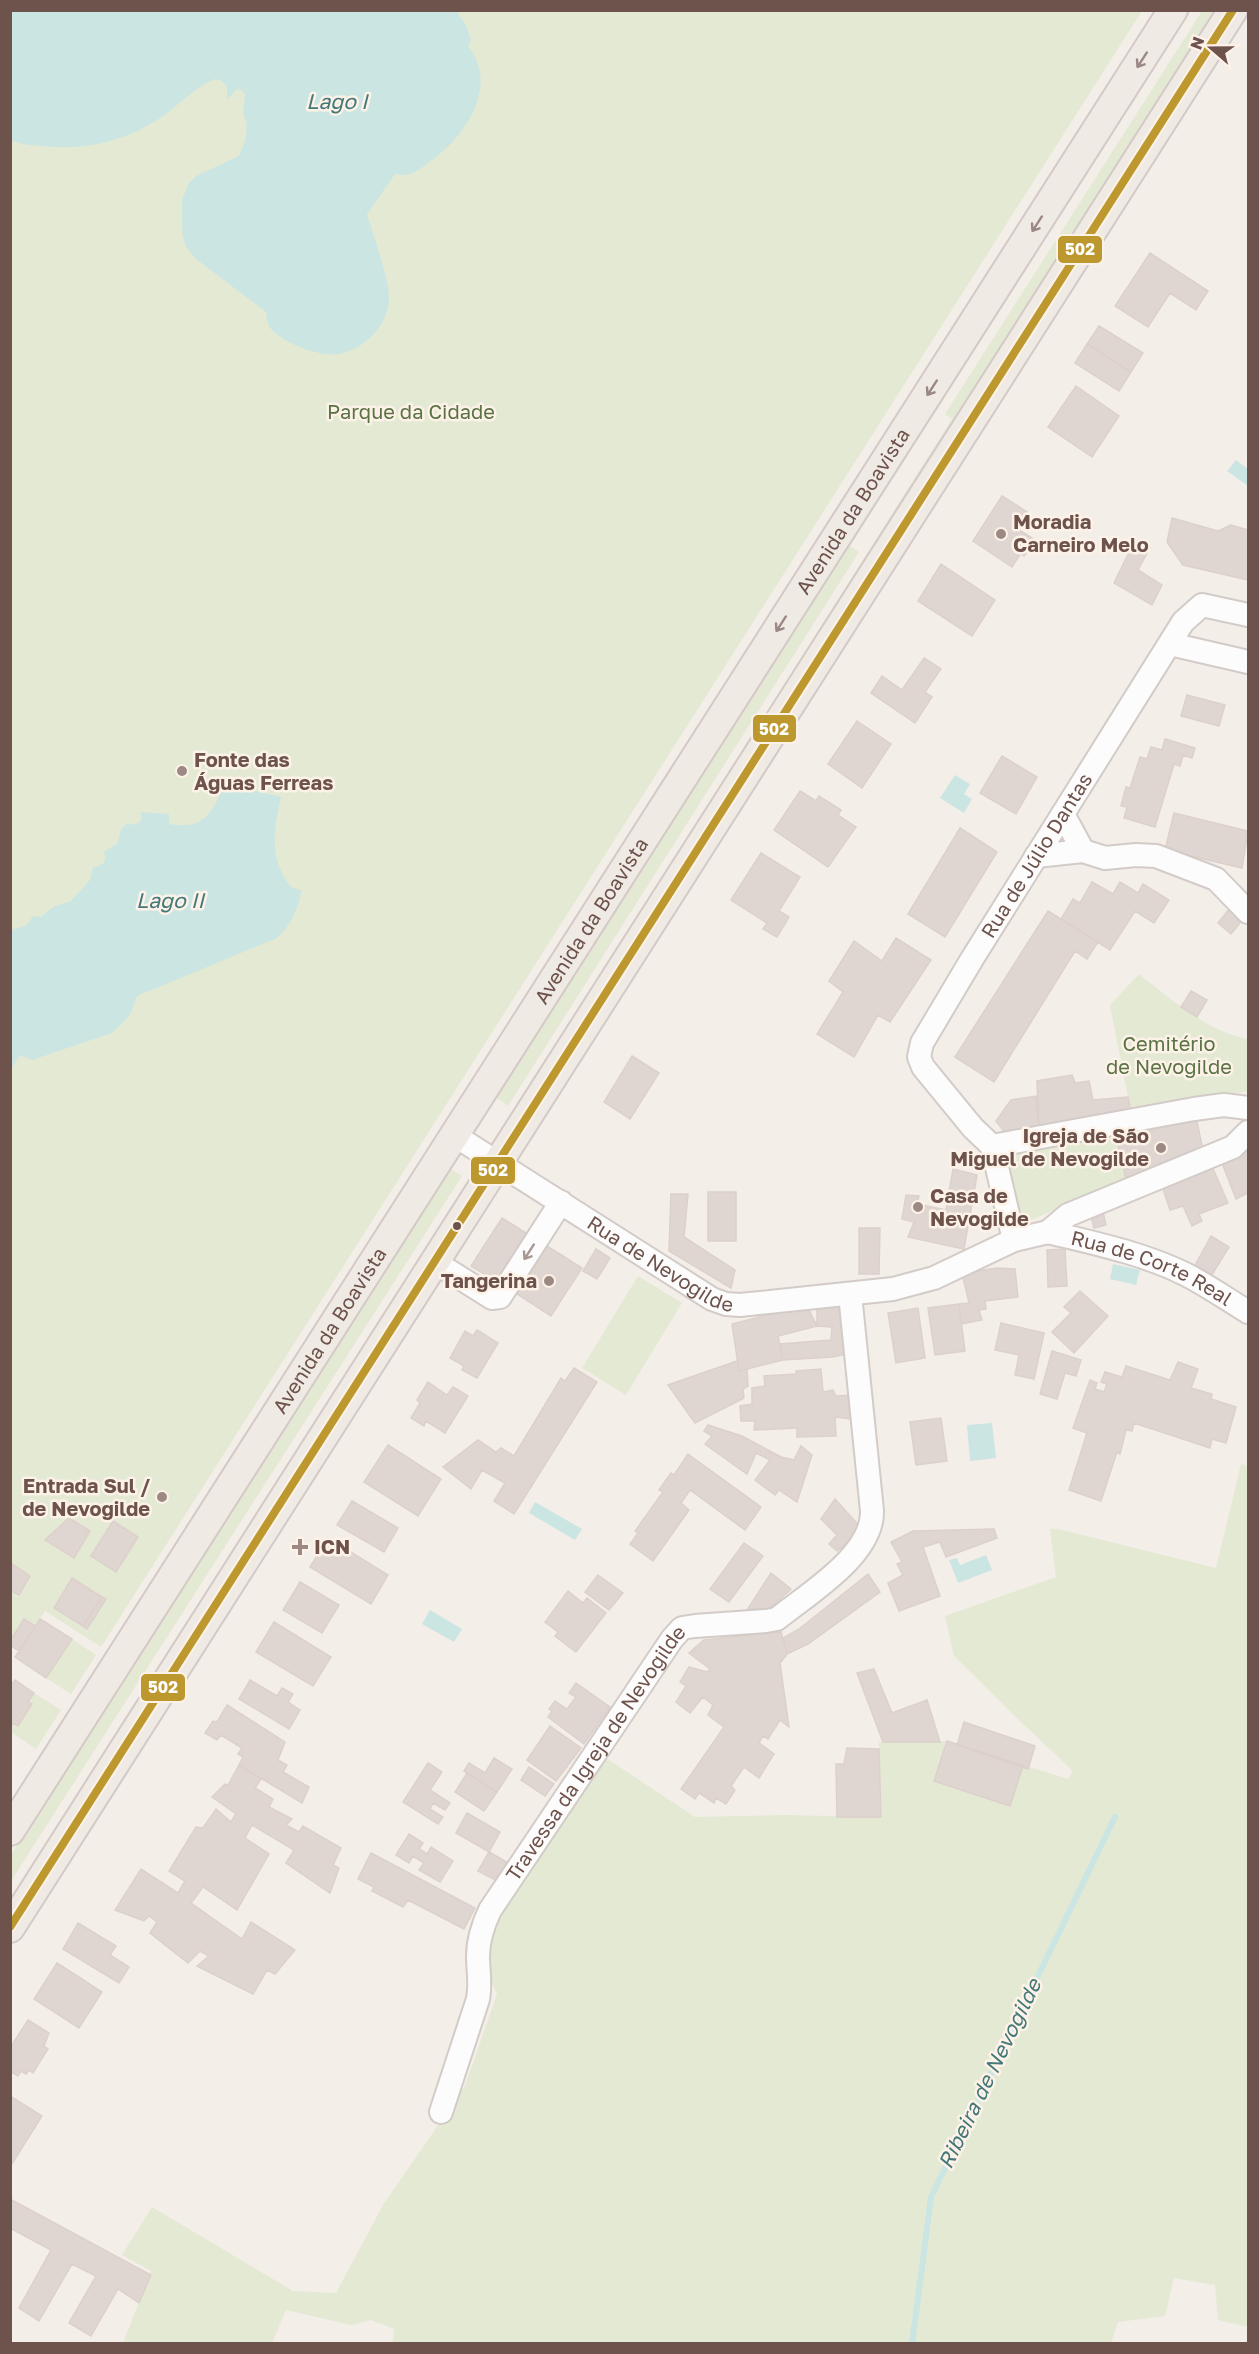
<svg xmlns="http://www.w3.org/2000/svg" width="1259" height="2354" viewBox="0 0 1259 2354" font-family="'Golos Text',sans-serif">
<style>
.green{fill:#e4e9d4;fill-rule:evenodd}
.water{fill:#cbe5e2}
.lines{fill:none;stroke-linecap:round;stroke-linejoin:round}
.stream{stroke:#cbe5e2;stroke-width:6}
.building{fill:#e0d6d1;stroke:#dcd0cb;stroke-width:1.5}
.minor-casing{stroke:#d3cbc7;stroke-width:26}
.major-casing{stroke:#d3c9c6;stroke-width:32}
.minor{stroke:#fdfcfc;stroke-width:22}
.major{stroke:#f0eae5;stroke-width:28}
.bus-1-casing{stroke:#fdf2e8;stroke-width:12}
.bus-1{stroke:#bc982e;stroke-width:8}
.oneway{stroke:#9c8882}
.oneway2{stroke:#a79792}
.poi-dot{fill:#9d8983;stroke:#fdf2e8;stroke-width:2}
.bus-dot{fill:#6e534c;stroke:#fdf2e8;stroke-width:2}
.labels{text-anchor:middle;stroke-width:5;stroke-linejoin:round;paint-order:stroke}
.park-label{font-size:20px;fill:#5a7345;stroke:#fdf2e8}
.street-label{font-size:20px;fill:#6e534c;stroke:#fdf2e8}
.poi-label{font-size:20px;font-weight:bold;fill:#6e534c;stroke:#fdf2e8;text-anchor:start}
.water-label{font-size:21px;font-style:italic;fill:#447879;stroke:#fdf2e8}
.line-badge{stroke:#fdf2e8;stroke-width:2}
.badge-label{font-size:16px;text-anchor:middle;font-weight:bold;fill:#fff}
</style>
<rect width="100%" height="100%" fill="#f4eee8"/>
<path class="green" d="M 11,11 L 1142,11 L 101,1647 L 45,1611 L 35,1626 L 11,1641 L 11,1590 L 19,1594 L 30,1576 L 10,1565 ZM 69,1518 L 90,1532 L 74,1558 L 45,1540 Z
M 1186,11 L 1191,11 L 850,546 L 859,552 L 508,1106 L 495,1097 Z
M 1202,11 L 1219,11 L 518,1112 L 515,1110 L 952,419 L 945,414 Z
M 1139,974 C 1172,1000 1205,1030 1247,1039 L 1248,1091 L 1131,1113 L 1110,1005 Z
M 1115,1131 L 1126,1179 L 1015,1227 L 998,1152 Z
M 449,1168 L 462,1176 L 11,1881 L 11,1855 Z
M 638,1276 L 682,1303 L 626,1395 L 582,1368 Z
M 1241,1464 L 1248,1466 L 1248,2327 L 1218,2320 L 1215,2285 L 1174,2278 L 1165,2316 L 1118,2322 L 1111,2343 L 393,2344 L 394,2329 L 371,2320 L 351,2325 L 286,2310 L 272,2343 L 123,2343 L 151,2271 L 122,2255 L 152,2207 L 293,2291 L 336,2293 L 383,2205 L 465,2086 L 497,1994 L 489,1977 L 485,1936 L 597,1752 L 695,1817 L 785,1815 L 880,1817 L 879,1742 L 947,1741 L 1068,1779 L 1073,1771 L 1019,1720 L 954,1656 L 945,1616 L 1056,1577 L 1050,1529 L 1058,1529 L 1216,1568 Z
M 72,1639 L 96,1655 L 71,1694 L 46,1678 Z
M 34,1693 L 61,1710 L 36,1749 L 11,1732 L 14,1723 L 18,1725 L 31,1705 L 28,1702 Z"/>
<path class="water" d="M 11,10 L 456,11 L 466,25 L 471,40 L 468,46 C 500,86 465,136 432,160 C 420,169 411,178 395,174 L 367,214 C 373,235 390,281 389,300 C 387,326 365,349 339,354 C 319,357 285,344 271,329 C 267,324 267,318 266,312 L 195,258 L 185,245 L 182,230 L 182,200 L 189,183 L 196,176 L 239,156 L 245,141 L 247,124 L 243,113 L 245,95 L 243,91 L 237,89 L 227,100 L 227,87 L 221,80 L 215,79 C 196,86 179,105 162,117 C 126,141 86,151 42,146 C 32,145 21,145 11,140 Z
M 1236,460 L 1248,469 L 1248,486 L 1227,471 Z
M 955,775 L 970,784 L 964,794 L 972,799 L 964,813 L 940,798 Z
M 224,784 L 281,797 C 275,825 269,850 284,877 C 289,886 292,889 302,890 C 297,910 292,924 277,938 L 137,996 L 130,1015 L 112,1033 L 32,1060 L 20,1055 L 11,1069 L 11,933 L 13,929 L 26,926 L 33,916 L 41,917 L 53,907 L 71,901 L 90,880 L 93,867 C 103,867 107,861 104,852 L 118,843 L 121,829 L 128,823 L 134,825 L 140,822 L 142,817 L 140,812 L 169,814 L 169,824 C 203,830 213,814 224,784 Z
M 1113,1264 L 1140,1270 L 1136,1285 L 1110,1279 Z
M 992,1423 L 996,1458 L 970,1461 L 967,1425 Z
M 535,1502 L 582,1529 L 575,1540 L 529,1513 Z
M 986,1555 L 992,1570 L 958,1583 L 949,1560 L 957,1558 L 960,1565 Z
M 430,1610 L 462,1629 L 454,1642 L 422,1624 Z"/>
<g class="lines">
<path class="stream" d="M 912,2344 L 931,2197 L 1115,1817"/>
</g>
<path class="building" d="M 1150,253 L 1208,291 L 1196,310 L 1170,293 L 1148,327 L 1115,306 Z
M 1099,326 L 1143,353 L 1131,372 L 1087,344 Z
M 1087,344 L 1131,372 L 1119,391 L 1075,363 Z
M 1076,386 L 1119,416 L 1092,457 L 1048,427 Z
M 1002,496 L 1027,512 L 1016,528 L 1035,540 L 1024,556 L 1021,553 L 1012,567 L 973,541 Z
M 1172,518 L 1218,531 L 1231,525 L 1248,530 L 1248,580 L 1183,565 L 1167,542 Z
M 1135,540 L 1150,548 L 1138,570 L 1162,585 L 1152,605 L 1114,583 Z
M 941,564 L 995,600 L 972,636 L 918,601 Z
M 924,658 L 941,669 L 925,692 L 932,697 L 915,723 L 871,693 L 882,676 L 902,690 Z
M 1187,695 L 1225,705 L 1219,726 L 1181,716 Z
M 857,721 L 891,744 L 862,788 L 828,764 Z
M 1165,739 L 1195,748 L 1192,758 L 1183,755 L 1180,766 L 1174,764 L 1155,827 L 1124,818 L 1127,807 L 1121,806 L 1126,787 L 1130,788 L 1140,757 L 1147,759 L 1151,747 L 1162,750 Z
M 1002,756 L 1037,777 L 1016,814 L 980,793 Z
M 800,791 L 816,801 L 819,796 L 841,810 L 838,815 L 856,827 L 828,867 L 774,830 Z
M 1174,813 L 1248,831 L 1242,868 L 1165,850 Z
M 960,828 L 997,852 L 945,937 L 908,914 Z
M 761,853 L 800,877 L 779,911 L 789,917 L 777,937 L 763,929 L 767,923 L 731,900 Z
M 1092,882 L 1113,894 L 1120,882 L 1138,893 L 1143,884 L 1169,900 L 1154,923 L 1135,911 L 1110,950 L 1061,919 L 1073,899 L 1080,903 Z
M 1234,903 L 1247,914 L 1231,934 L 1218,923 Z
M 1048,911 L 1098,942 L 1087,959 L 1075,951 L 994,1082 L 955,1057 Z
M 896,938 L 931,960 L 890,1022 L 878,1015 L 854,1057 L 817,1034 L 843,992 L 829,981 L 854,941 L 882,961 Z
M 1191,991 L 1207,1000 L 1197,1017 L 1181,1007 Z
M 632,1056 L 659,1073 L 630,1119 L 604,1102 Z
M 1072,1075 L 1075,1083 L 1089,1081 L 1093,1100 L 1128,1097 L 1131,1113 L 1039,1130 L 1037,1081 Z
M 1036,1096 L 1039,1130 L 1006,1134 L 996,1121 L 1011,1100 Z
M 1196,1117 L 1203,1150 L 1158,1163 L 1159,1170 L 1126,1179 L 1115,1131 L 1144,1124 L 1146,1132 Z
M 1248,1150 L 1248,1193 L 1236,1199 L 1222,1163 Z
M 1211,1164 L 1228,1203 L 1199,1214 L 1202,1221 L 1192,1226 L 1183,1206 L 1170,1210 L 1162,1186 Z
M 953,1169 L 977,1175 L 964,1249 L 908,1237 L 914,1222 L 902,1219 L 906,1195 L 919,1196 L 917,1204 L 946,1210 Z
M 708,1192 L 736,1192 L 736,1241 L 708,1241 Z
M 671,1194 L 688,1194 L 684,1237 L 735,1270 L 731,1288 L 669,1251 Z
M 1103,1212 L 1106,1225 L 1094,1228 L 1091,1216 Z
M 502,1218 L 547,1246 L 517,1294 L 471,1266 Z
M 859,1228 L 880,1228 L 879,1274 L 859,1274 Z
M 1211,1236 L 1229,1247 L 1210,1278 L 1193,1269 Z
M 547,1246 L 582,1268 L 551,1316 L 517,1294 Z
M 596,1249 L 610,1258 L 597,1279 L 583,1271 Z
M 1065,1249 L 1067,1286 L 1048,1287 L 1047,1250 Z
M 997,1268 L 1015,1269 L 1018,1297 L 985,1301 L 986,1309 L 979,1310 L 982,1320 L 961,1324 L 959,1304 L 969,1303 L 962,1273 Z
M 1080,1291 L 1108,1316 L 1074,1353 L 1052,1332 L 1071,1313 L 1064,1307 Z
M 959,1304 L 965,1351 L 935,1355 L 928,1308 Z
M 846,1305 L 851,1353 L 833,1357 L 783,1360 L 780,1344 L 831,1340 L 832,1327 L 817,1326 L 817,1306 Z
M 808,1308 L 817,1326 L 778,1336 L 783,1360 L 739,1371 L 732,1324 L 771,1314 Z
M 918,1308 L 925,1358 L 896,1363 L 888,1313 Z
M 1001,1323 L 1044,1333 L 1034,1379 L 1015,1375 L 1019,1355 L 995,1350 Z
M 477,1330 L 498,1343 L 477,1378 L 462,1370 L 464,1366 L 450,1358 L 465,1331 L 473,1336 Z
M 1052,1351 L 1081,1360 L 1076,1376 L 1065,1373 L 1057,1399 L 1040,1394 Z
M 737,1361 L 739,1371 L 747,1369 L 748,1386 L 743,1389 L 744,1398 L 695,1423 L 668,1385 Z
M 1178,1362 L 1198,1369 L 1191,1388 L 1212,1394 L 1211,1399 L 1236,1407 L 1226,1443 L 1212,1439 L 1210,1448 L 1134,1423 L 1132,1431 L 1126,1430 L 1120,1454 L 1117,1452 L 1101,1501 L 1069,1490 L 1087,1433 L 1073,1428 L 1090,1380 L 1097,1383 L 1095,1389 L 1104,1392 L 1107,1384 L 1101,1382 L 1105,1372 L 1122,1377 L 1126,1366 L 1170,1380 Z
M 574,1368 L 597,1382 L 514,1514 L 494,1501 L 505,1483 L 482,1470 L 471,1489 L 443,1467 L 478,1440 L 496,1452 L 501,1448 L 514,1456 L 561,1378 L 565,1381 Z
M 821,1369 L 823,1392 L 833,1390 L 836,1396 L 854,1395 L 858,1420 L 835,1417 L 836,1436 L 797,1437 L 797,1428 L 754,1430 L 755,1421 L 741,1421 L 740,1406 L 752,1404 L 752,1388 L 765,1386 L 764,1376 L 796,1374 L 796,1371 Z
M 428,1382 L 447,1395 L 453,1387 L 468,1396 L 445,1433 L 426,1421 L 424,1426 L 411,1418 L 420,1403 L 417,1400 Z
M 941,1418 L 947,1461 L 916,1465 L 910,1422 Z
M 708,1425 L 742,1436 L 781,1457 L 794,1460 L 801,1446 L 812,1455 L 797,1502 L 779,1490 L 775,1495 L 755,1480 L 770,1460 L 756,1453 L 747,1474 L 705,1444 L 712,1436 L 704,1431 Z
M 388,1445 L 441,1479 L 418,1516 L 364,1482 Z
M 688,1454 L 761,1507 L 745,1530 L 690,1490 L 681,1503 L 689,1510 L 653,1561 L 630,1544 L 638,1533 L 635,1531 L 663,1492 L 659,1490 L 671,1473 L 674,1475 Z
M 835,1499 L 863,1530 L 837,1551 L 829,1544 L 837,1535 L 821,1519 Z
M 352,1501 L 398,1528 L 384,1552 L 337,1525 Z
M 69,1518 L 90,1531 L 74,1558 L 45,1540 Z
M 113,1521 L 138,1537 L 116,1572 L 91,1556 Z
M 994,1529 L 997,1538 L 946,1557 L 940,1542 L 923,1547 L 940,1596 L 899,1611 L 888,1583 L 903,1575 L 897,1564 L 902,1562 L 891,1542 L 913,1531 Z
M 328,1538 L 388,1575 L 371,1604 L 310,1567 Z
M 744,1543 L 763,1556 L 729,1602 L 710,1589 Z
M 12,1564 L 30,1576 L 19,1595 L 10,1590 Z
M 771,1573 L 791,1589 L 770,1608 L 747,1610 Z
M 868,1574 L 880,1592 L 808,1644 L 787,1654 L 783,1638 L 799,1629 Z
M 598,1575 L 623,1593 L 609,1610 L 585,1592 Z
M 72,1578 L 102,1597 L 83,1626 L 54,1608 Z
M 300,1582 L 339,1605 L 322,1633 L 283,1610 Z
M 568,1591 L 583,1603 L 587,1598 L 606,1613 L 576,1652 L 555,1636 L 558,1632 L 545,1622 Z
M 102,1597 L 106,1599 L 87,1629 L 83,1626 Z
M 24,1619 L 35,1626 L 19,1651 L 10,1645 L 10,1641 Z
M 40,1619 L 72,1639 L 46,1678 L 15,1657 Z
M 274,1622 L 331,1657 L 313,1686 L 256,1652 Z
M 781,1632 L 787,1654 L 780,1663 L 789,1727 L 780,1720 L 768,1739 L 763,1736 L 759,1743 L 774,1754 L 759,1778 L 744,1767 L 731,1786 L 735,1790 L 726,1804 L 716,1798 L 714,1803 L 699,1793 L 695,1799 L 681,1789 L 724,1727 L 708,1715 L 713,1705 L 703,1697 L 690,1713 L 676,1702 L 686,1686 L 680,1682 L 689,1667 L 707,1672 L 710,1669 L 689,1653 L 704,1640 Z
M 874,1669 L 892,1713 L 927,1700 L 940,1742 L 883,1742 L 857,1673 Z
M 15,1680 L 34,1693 L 28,1702 L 32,1704 L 18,1726 L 14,1723 L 10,1728 L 10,1687 Z
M 250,1680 L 277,1696 L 282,1688 L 293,1694 L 288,1702 L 300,1710 L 289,1729 L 239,1699 Z
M 576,1683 L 610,1707 L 584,1744 L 548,1717 L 552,1711 L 549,1709 L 555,1701 L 567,1709 L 576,1697 L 569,1693 Z
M 227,1705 L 285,1742 L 278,1760 L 287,1765 L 283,1772 L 309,1787 L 302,1803 L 239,1765 L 243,1757 L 238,1754 L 242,1748 L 221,1735 L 217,1740 L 205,1733 L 213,1721 L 217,1722 Z
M 964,1722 L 1035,1746 L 1028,1769 L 957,1745 Z
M 550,1726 L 581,1748 L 556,1781 L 527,1760 Z
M 947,1741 L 1023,1766 L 1010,1806 L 934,1781 Z
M 847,1748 L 879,1749 L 881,1817 L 837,1817 L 836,1764 L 844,1764 Z
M 494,1758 L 512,1769 L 497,1792 L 464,1771 L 469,1763 L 485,1773 Z
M 428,1763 L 442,1772 L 430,1790 L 450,1803 L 445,1810 L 433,1803 L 430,1809 L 443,1817 L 438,1824 L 403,1802 Z
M 239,1765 L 261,1779 L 255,1788 L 273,1799 L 269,1807 L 292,1819 L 286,1825 L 299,1832 L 303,1826 L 341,1848 L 333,1865 L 339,1868 L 330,1893 L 286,1863 L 294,1850 L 252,1825 L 245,1838 L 269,1854 L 237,1910 L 203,1887 L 191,1903 L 242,1939 L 251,1922 L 295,1950 L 275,1974 L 267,1970 L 253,1994 L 197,1966 L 209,1956 L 200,1951 L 188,1963 L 150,1933 L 157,1922 L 149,1916 L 144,1921 L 115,1910 L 141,1869 L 178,1893 L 185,1881 L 169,1871 L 196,1827 L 203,1828 L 216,1809 L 231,1822 L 236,1814 L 212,1797 L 225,1784 L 228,1785 Z
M 529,1767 L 554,1784 L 545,1796 L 521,1780 Z
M 467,1773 L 497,1792 L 484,1811 L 455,1792 Z
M 467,1813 L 500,1832 L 489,1852 L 456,1833 Z
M 409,1834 L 423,1843 L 419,1849 L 427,1854 L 431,1847 L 453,1861 L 440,1882 L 419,1870 L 424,1863 L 413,1856 L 409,1863 L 396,1855 Z
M 489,1852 L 512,1865 L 501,1883 L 478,1871 Z
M 371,1853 L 475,1908 L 464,1929 L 408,1900 L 403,1907 L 372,1891 L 374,1887 L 358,1879 Z
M 78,1923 L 116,1946 L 110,1955 L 129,1967 L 119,1983 L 63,1949 Z
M 57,1963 L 102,1992 L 79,2028 L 34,1999 Z
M 28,2020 L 49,2033 L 44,2046 L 48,2049 L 33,2073 L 29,2070 L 26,2074 L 21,2071 L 18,2076 L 10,2071 L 10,2048 Z
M 10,2096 L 42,2116 L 10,2167 Z
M 10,2199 L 151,2275 L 139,2303 L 118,2289 L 91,2336 L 69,2323 L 96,2276 L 72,2264 L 39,2321 L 19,2308 L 51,2250 L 10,2228 Z"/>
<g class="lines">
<defs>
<g id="minor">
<path d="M 1170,644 L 1248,662"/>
<path d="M 1063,814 L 1083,851"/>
<path d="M 1036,856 L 1083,851 L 1105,858 L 1136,855 L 1156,856 L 1216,879 L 1248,912"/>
<path d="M 1248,1108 L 1224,1105 L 1194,1109 L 992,1146 L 1014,1240 L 1048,1232 L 1068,1215 L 1233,1147 L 1248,1132"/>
<path id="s1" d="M 454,1135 L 712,1299 L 726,1304 L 740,1305 L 893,1289 L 934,1278 L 1014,1240"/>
<path id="s2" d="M 992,1146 L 973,1128 L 923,1067 L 919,1057 L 922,1043 L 972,959 L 1183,622 L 1202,605 L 1248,615"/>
<path id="s3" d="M 1048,1232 C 1094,1243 1142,1253 1185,1274 C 1207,1285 1228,1300 1248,1312"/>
<path d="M 435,1262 L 492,1298 L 500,1297 L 561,1202"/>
<path id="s4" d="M 441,2112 L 478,1999 C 481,1984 478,1971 478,1956 C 478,1939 483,1925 490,1910 L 672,1639 L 682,1628 L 695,1626 L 766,1621 L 777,1619 C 809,1593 873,1555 872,1511 L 850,1294"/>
</g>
<g id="major">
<path id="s5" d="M 10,1831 L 1173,10"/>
<path d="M 10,1928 L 1233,10"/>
</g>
</defs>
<use href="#minor" class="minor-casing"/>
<use href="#major" class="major-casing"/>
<use href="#minor" class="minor"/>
<use href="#major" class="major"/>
<defs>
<path id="bus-1" d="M 10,1927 L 1233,10"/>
</defs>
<use href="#bus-1" class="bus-1-casing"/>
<use href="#bus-1" class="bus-1"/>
</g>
<defs><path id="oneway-shaft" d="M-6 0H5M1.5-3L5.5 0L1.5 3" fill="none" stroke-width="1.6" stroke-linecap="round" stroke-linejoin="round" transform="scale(1.5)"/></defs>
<g class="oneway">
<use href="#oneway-shaft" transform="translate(1142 60) rotate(123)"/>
<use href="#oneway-shaft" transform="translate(1037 224) rotate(123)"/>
<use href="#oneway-shaft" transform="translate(932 388) rotate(123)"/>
<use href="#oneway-shaft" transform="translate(781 624) rotate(123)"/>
</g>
<use class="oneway2" href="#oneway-shaft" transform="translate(529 1252) rotate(123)"/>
<g class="poi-dot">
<circle cx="1001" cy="534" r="6"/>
<circle cx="182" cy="771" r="6"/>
<circle cx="1161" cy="1148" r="6"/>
<circle cx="918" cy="1207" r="6"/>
<circle cx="549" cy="1281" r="6"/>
<circle cx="162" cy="1497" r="6"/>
<path d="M297 1538h6v6h6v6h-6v6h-6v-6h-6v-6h6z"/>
</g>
<circle class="bus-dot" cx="457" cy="1226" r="5"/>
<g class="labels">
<g class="park-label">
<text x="411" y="419">Parque da Cidade</text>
<text x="1169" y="1051">Cemitério<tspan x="1169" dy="23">de Nevogilde</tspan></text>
</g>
<g class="street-label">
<text dy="7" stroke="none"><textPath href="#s5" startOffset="1566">Avenida da Boavista</textPath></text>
<text dy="7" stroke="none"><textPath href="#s2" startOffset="350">Rua de Júlio Dantas</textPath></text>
<text dy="7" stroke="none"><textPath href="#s5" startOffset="1080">Avenida da Boavista</textPath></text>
<text dy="7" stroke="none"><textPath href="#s1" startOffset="244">Rua de Nevogilde</textPath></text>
<text dy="7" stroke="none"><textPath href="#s3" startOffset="110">Rua de Corte Real</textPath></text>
<text dy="7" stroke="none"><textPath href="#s5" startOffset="594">Avenida da Boavista</textPath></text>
<text dy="7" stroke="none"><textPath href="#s4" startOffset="399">Travessa da Igreja de Nevogilde</textPath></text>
</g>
<g class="poi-label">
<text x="1013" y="529">Moradia<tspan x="1013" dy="23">Carneiro Melo</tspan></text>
<text x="194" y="767">Fonte das<tspan x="194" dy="23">Águas Ferreas</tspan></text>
<text x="1149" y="1143" text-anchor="end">Igreja de São<tspan x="1149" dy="23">Miguel de Nevogilde</tspan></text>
<text x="930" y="1203">Casa de<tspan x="930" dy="23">Nevogilde</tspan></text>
<text x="537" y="1288" text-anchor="end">Tangerina</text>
<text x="150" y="1493" text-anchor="end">Entrada Sul /<tspan x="150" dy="23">de Nevogilde</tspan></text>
<text x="314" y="1554">ICN</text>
</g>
<g class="water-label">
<text x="337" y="109">Lago I</text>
<text x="170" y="908">Lago II</text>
<text transform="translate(990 2074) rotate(-64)" y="7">Ribeira de Nevogilde</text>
</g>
</g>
<g class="line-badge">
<rect x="1057" y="235" width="46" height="29" rx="6" fill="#bc982e"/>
<rect x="752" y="714" width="45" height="29" rx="6" fill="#bc982e"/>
<rect x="470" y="1156" width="46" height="29" rx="6" fill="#bc982e"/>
<rect x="140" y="1673" width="46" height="29" rx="6" fill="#bc982e"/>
</g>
<g class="badge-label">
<text x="1080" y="255">502</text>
<text x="774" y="735">502</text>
<text x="493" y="1176">502</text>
<text x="163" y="1693">502</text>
</g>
<rect width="1259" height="2354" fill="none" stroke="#6e534c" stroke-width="24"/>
<g transform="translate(1211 48) rotate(290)" stroke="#fdf2e8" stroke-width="4.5" paint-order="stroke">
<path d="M0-4.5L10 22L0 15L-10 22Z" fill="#6e534c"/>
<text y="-9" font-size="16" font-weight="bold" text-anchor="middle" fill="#6e534c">N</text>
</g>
</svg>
